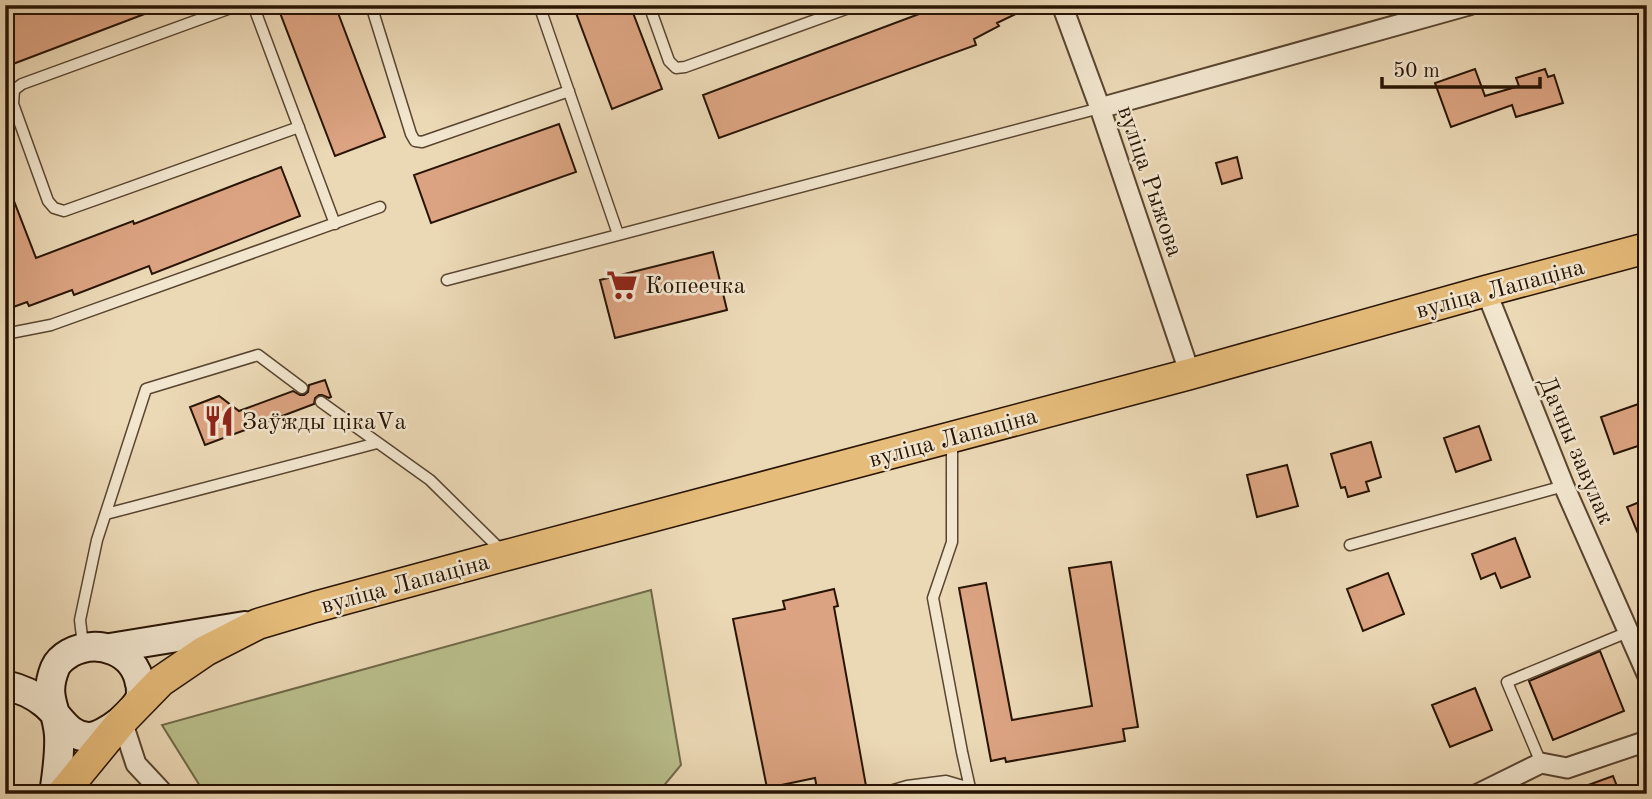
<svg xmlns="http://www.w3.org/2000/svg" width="1652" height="799" viewBox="0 0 1652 799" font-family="'Old Standard TT',serif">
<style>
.green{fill:#b9be8c;stroke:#706948;stroke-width:2}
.building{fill:#dba381;stroke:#281404;stroke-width:2}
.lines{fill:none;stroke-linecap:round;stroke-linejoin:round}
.service-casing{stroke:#594530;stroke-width:13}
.minor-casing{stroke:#594530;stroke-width:23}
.secondary-casing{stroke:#281404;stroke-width:32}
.primary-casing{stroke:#281404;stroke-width:33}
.service{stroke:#f2e6cf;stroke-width:10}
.minor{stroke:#f2e6cf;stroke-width:19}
.secondary{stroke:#f2e6cf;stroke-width:28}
.primary{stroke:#e6bc7a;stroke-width:30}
.labels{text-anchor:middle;stroke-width:5;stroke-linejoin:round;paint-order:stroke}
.street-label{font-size:24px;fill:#281404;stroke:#f2e6cf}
.poi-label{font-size:24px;fill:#281404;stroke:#f2e6cf;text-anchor:start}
</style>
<rect width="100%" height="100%" fill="#ebd8b5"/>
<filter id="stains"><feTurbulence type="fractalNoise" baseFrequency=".00286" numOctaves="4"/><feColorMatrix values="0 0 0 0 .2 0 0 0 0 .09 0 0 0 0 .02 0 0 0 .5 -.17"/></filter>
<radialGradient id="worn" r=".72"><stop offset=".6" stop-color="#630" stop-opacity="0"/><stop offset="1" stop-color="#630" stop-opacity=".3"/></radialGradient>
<path class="green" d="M 651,590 L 681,765 L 657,794 L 205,794 L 162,725 Z"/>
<path class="building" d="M 5,5 L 163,5 L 163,7 L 5,67 Z
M 277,5 L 335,5 L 385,137 L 335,156 Z
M 573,5 L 630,5 L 662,89 L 612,109 Z
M 943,5 L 1034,5 L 997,23 L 999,26 L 974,39 L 976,45 L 719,138 L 703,95 Z
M 1475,69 L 1485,96 L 1519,86 L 1516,78 L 1545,69 L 1548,77 L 1554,75 L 1563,103 L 1516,117 L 1512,105 L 1451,127 L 1435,83 Z
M 559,124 L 576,172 L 431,223 L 414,175 Z
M 1237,157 L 1242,178 L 1222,184 L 1216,163 Z
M 281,167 L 300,216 L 152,274 L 149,266 L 74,295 L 72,290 L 29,306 L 27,302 L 5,310 L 5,183 L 7,183 L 36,258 L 133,221 L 134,224 Z
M 713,252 L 727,310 L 615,338 L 600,280 Z
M 325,380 L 331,397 L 329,398 L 322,395 L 319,395 L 315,398 L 314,404 L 205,445 L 190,407 L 219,396 L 239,411 L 293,391 L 300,395 L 304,395 L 308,392 L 309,385 Z
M 1647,401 L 1647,443 L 1614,454 L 1601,417 Z
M 1479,426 L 1491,460 L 1456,472 L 1444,438 Z
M 1371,442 L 1381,477 L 1366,482 L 1369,491 L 1348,497 L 1345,487 L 1341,488 L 1331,454 Z
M 1287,465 L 1298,506 L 1257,517 L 1247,475 Z
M 1647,499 L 1647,553 L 1646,553 L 1627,507 Z
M 1515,538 L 1530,577 L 1501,588 L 1495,573 L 1481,579 L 1472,554 Z
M 1111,562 L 1138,727 L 1123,729 L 1125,741 L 1006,762 L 1005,758 L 991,761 L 959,588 L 986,583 L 1012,720 L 1092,706 L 1069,568 Z
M 1388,573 L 1404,614 L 1363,631 L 1347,589 Z
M 834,589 L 838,606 L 834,607 L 866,786 L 818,794 L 815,778 L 767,788 L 733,619 L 785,609 L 783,601 Z
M 1600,651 L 1624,711 L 1553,740 L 1529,681 Z
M 1475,688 L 1492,730 L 1450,747 L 1432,705 Z
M 1613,776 L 1620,794 L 1569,794 L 1569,792 Z"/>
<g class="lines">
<defs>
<path id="service" d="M 239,5 L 22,84 L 14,90 L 13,104 L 48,201 L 54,208 L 64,211 L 299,127
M 253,5 L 335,224
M 371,5 L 411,134 L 415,141 L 422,142 L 569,91
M 539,5 L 618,234
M 649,5 L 669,61 L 676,68 L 685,67 L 857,5
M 447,280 L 1100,108
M 5,334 L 51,325 L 380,207
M 321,402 L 430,480 L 504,553
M 952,441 L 952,542 L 933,598 L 962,752 L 970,788 L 975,794
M 106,514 L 377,443
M 1350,545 L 1564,486
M 83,645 L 80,620 L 97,540 L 146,389 L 258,355 L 302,388
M 1541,763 L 1507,682 L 1628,632
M 880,794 L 907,786 L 946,781 L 970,788"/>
<path id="minor" d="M 1062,5 L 1100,108 L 1190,374
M 1100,108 L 1469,5
M 1486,291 L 1564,486 L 1647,674
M 122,721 L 136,764 L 164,794
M 1478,794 L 1541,763 L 1567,768 L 1647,741"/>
<path id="secondary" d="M 110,648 L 245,626
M 5,685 C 18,688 33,694 44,703 C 59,714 67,737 89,737 C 105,737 138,710 141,695 C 141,694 141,685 140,684 C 135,651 98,638 70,653 C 63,657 58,661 55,668 C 43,698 57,707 59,735 C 60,755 57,774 54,794"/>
<path id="primary" d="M 62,794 L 122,721 L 161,681 L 205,651 L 258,624 L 315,607 L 507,555 L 1190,374 L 1486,291 L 1647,248"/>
</defs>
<use href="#service" class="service-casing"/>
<use href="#minor" class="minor-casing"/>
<use href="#secondary" class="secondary-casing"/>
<use href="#primary" class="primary-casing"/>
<use href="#service" class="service"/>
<use href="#minor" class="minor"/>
<use href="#secondary" class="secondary"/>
<use href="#primary" class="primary"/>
</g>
<defs>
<symbol id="supermarket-bare" viewBox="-9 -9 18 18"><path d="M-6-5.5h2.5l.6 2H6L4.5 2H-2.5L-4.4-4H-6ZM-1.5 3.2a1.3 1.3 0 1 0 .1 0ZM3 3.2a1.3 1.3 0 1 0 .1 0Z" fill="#8f2418" stroke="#f2e6cf" stroke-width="2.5" paint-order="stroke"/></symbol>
<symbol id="restaurant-bare" viewBox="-9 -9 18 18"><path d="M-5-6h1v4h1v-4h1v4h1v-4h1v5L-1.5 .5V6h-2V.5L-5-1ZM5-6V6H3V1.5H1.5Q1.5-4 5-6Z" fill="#8f2418" stroke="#f2e6cf" stroke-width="2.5" paint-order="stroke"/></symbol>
</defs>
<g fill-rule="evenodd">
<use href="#supermarket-bare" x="600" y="263" width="44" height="44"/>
<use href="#restaurant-bare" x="197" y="399" width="44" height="44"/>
</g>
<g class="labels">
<g class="street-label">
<text transform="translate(1151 181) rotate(71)" y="8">вуліца Рыжова</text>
<text transform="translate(1500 288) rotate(-15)" y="8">вуліца Лапаціна</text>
<text transform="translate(953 437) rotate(-15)" y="8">вуліца Лапаціна</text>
<text transform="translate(1577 450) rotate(67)" y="8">Дачны завулак</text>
<text transform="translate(405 583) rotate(-15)" y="8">вуліца Лапаціна</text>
</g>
<g class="poi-label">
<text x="645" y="293">Копеечка</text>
<text x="242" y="429">Заўжды цікаVа</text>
</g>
</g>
<rect width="1652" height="799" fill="none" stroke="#ebd8b5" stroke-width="28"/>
<rect x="7" y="7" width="1638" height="785" fill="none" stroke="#281404" stroke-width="3.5"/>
<rect x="14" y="14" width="1624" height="771" fill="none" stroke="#281404" stroke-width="2"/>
<path d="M1382 77v10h158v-10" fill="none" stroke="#281404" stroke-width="3.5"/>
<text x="1393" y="77" font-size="21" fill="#281404" stroke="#f2e6cf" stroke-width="5" paint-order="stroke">50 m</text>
<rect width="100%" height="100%" filter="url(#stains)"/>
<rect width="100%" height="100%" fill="url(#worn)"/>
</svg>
